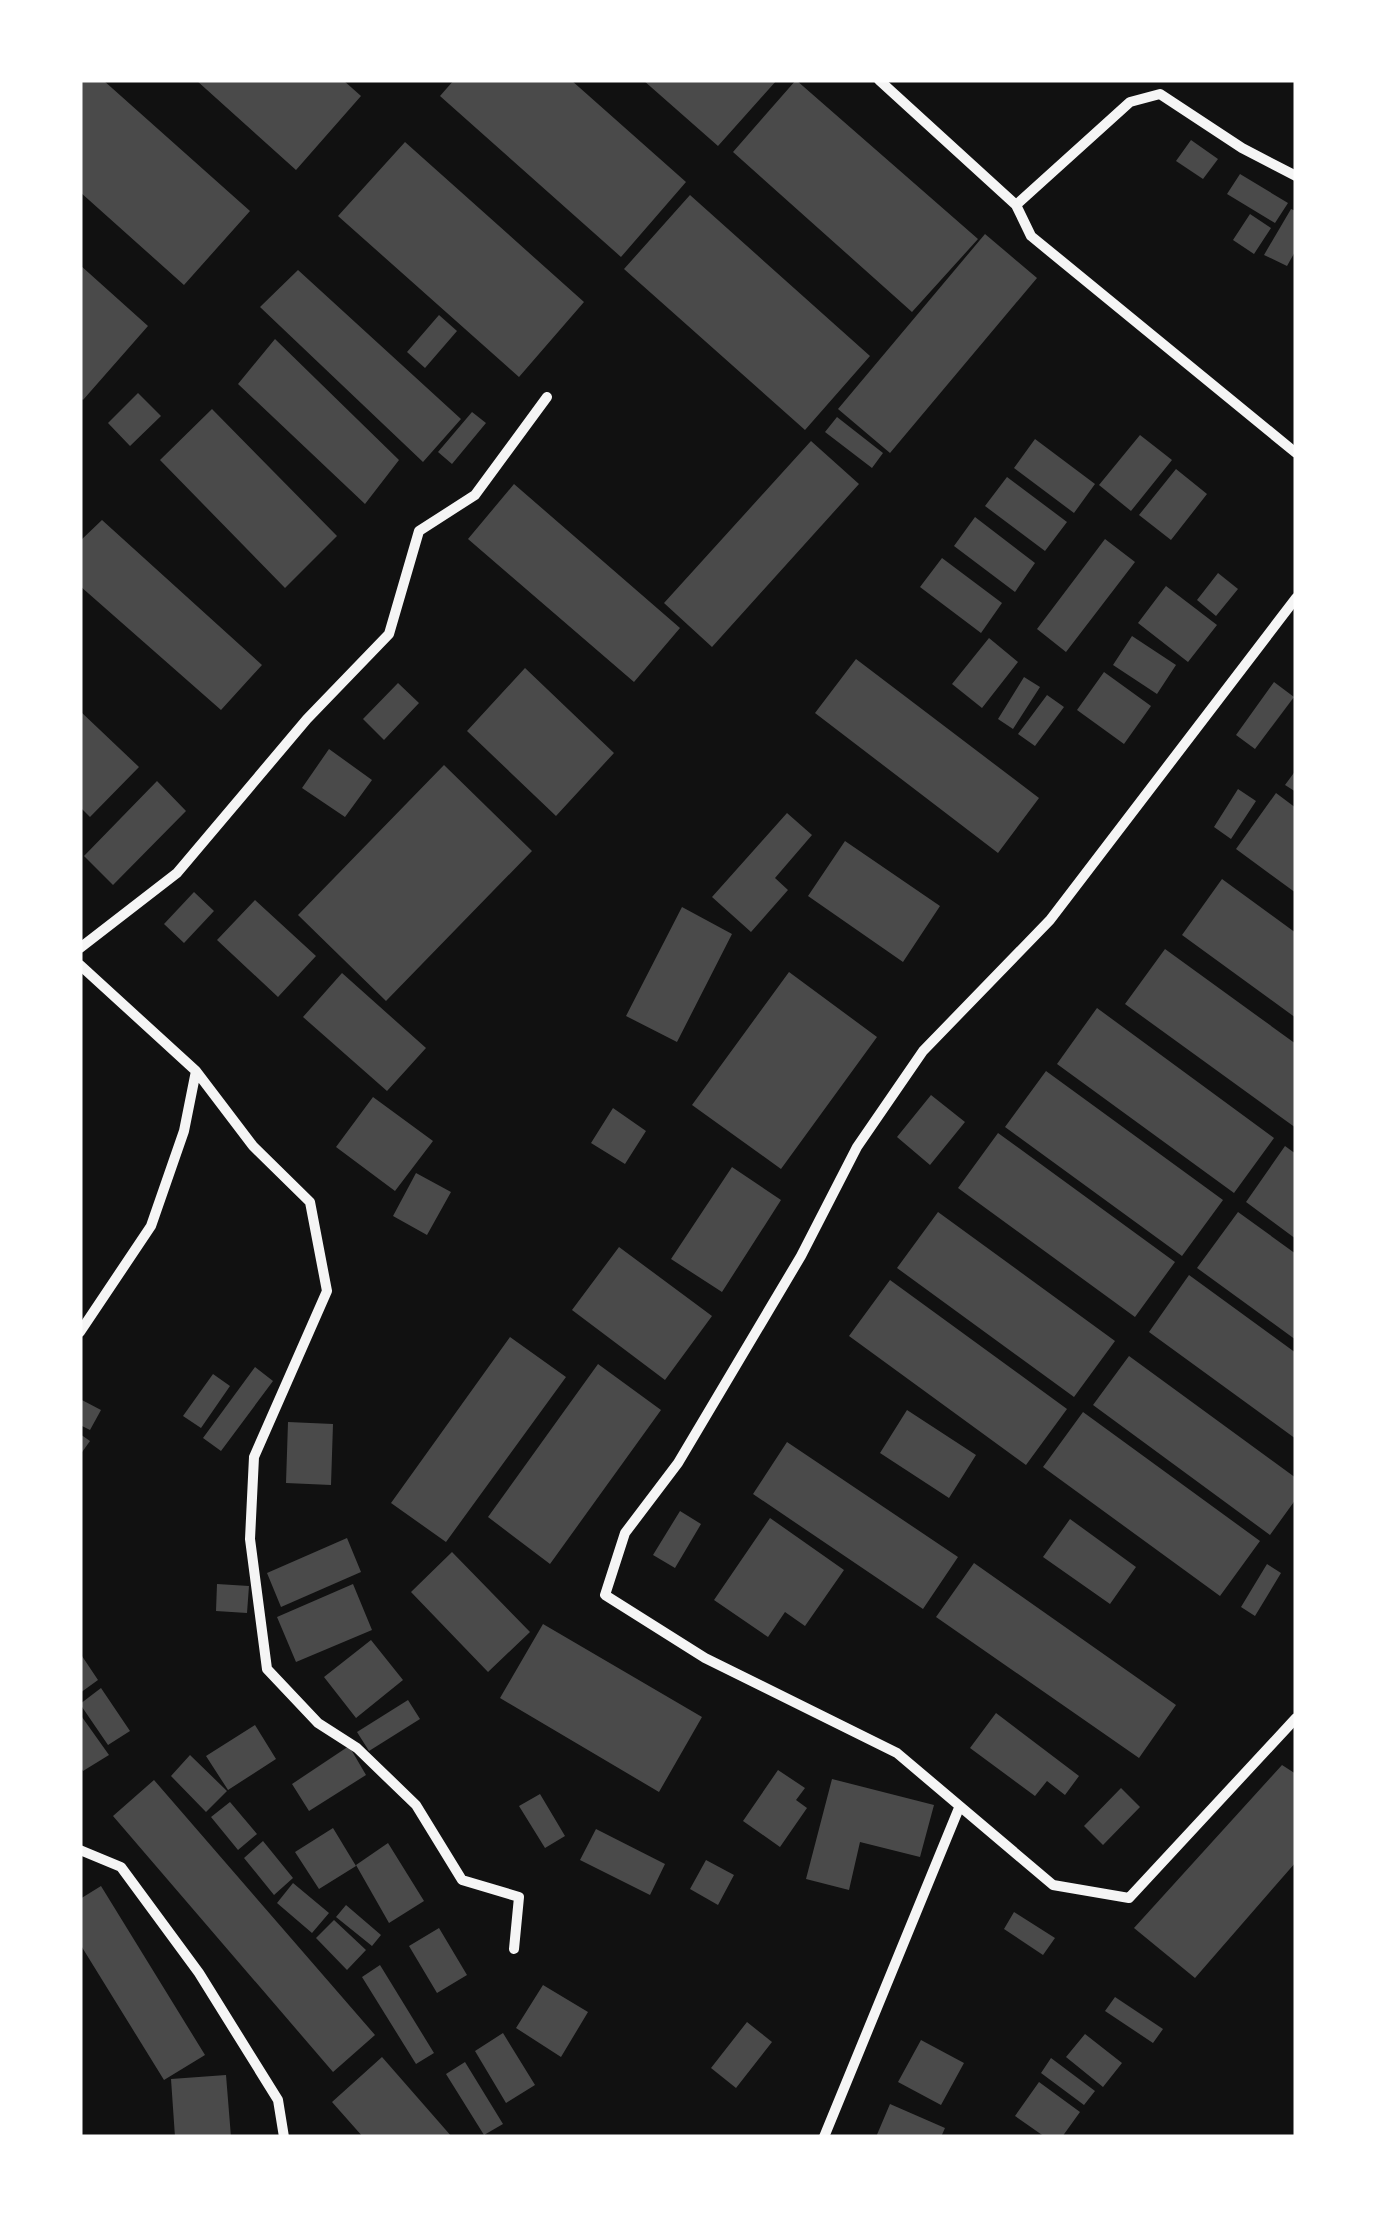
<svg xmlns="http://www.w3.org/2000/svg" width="1376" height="2217" viewBox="0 0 1376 2217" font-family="Montserrat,sans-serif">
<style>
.building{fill:#4a4a4a}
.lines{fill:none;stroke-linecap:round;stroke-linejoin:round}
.minor{stroke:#f5f5f5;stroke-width:10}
</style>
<rect width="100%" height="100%" fill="#111"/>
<path class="building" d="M 80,80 L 103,80 L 250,211 L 184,285 L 80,192 Z
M 196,80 L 343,80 L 361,96 L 296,170 Z
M 454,80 L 571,80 L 686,182 L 621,257 L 440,96 Z
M 643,80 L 777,80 L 718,146 Z
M 796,80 L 978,239 L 912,312 L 733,152 Z
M 1191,140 L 1218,159 L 1203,179 L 1176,161 Z
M 405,142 L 584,302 L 519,377 L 338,216 Z
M 1240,174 L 1288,203 L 1275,223 L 1227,194 Z
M 690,195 L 870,356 L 805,430 L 624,269 Z
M 1291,209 L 1296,211 L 1296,250 L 1287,266 L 1264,255 Z
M 1250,214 L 1271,228 L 1254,254 L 1233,240 Z
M 985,234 L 1037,278 L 890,453 L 838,409 Z
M 80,265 L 148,326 L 83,400 L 80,397 Z
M 298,270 L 461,419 L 423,462 L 260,307 Z
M 439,315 L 457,331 L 425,368 L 407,352 Z
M 275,339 L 399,460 L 365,504 L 238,384 Z
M 138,393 L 161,416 L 130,446 L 108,423 Z
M 212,409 L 337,536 L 285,588 L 160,460 Z
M 472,412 L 486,423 L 452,464 L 438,452 Z
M 837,417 L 883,453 L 872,468 L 825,432 Z
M 1140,435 L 1172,460 L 1131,511 L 1099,485 Z
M 1035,439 L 1095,484 L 1074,513 L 1014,468 Z
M 811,441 L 859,484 L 712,647 L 664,603 Z
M 1176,469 L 1207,494 L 1171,540 L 1139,515 Z
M 1007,477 L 1067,522 L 1045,551 L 985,506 Z
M 514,484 L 680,628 L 634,682 L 468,539 Z
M 975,517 L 1035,563 L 1015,592 L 954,546 Z
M 102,520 L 262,665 L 221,710 L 80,586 L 80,541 Z
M 1105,539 L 1135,562 L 1066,652 L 1037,629 Z
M 942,558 L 1002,603 L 981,633 L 920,587 Z
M 1218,573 L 1238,589 L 1216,616 L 1197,600 Z
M 1166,586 L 1217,625 L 1188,662 L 1138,623 Z
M 1132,636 L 1176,665 L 1157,694 L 1113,665 Z
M 989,638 L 1018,662 L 982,708 L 952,684 Z
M 856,659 L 1039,798 L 998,853 L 815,713 Z
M 525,668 L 614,753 L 556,816 L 467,731 Z
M 1104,672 L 1151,706 L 1124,744 L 1077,710 Z
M 1024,677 L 1040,687 L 1013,729 L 998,719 Z
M 1274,682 L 1294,697 L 1255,749 L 1236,735 Z
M 398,683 L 419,703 L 384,740 L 363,719 Z
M 1047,695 L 1064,707 L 1035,746 L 1018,734 Z
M 80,711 L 139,767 L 90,817 L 80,807 Z
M 329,749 L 372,780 L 345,817 L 302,788 Z
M 444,765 L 532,851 L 386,1001 L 298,915 Z
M 1296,770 L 1296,792 L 1285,785 Z
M 157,781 L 186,811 L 113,885 L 84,856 Z
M 1238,789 L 1256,801 L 1231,839 L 1214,827 Z
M 1276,793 L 1296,808 L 1296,893 L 1236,849 Z
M 787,813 L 812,835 L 775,878 L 788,890 L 751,932 L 712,897 Z
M 845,841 L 940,906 L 903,962 L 808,896 Z
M 1222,879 L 1296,933 L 1296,1018 L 1182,935 Z
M 194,892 L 214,911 L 184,943 L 164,924 Z
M 255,900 L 316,956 L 278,997 L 217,940 Z
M 682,907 L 732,934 L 677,1042 L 626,1016 Z
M 1165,949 L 1296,1044 L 1296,1128 L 1125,1004 Z
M 789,972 L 877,1037 L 781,1169 L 692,1105 Z
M 342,973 L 426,1048 L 387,1091 L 303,1017 Z
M 1097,1008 L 1274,1138 L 1234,1193 L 1057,1064 Z
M 1046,1071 L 1223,1200 L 1182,1256 L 1005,1127 Z
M 931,1095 L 965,1122 L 930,1165 L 897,1137 Z
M 373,1097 L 433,1141 L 395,1191 L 336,1147 Z
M 613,1108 L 646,1131 L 625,1164 L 591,1143 Z
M 998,1133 L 1175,1262 L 1135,1317 L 958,1188 Z
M 1285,1146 L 1296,1154 L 1296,1239 L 1246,1202 Z
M 732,1167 L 781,1200 L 722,1292 L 671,1259 Z
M 416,1173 L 451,1192 L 427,1235 L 393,1216 Z
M 938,1212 L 1115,1341 L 1074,1397 L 897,1268 Z
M 1238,1212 L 1296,1254 L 1296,1340 L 1197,1268 Z
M 619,1247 L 712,1316 L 665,1380 L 572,1310 Z
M 1189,1275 L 1296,1353 L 1296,1439 L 1149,1332 Z
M 890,1280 L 1067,1409 L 1026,1465 L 849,1336 Z
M 510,1337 L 566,1377 L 446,1542 L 391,1503 Z
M 1129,1356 L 1296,1478 L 1296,1499 L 1270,1535 L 1093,1405 Z
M 598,1364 L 661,1410 L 550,1564 L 488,1517 Z
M 255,1367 L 273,1381 L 221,1451 L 203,1438 Z
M 213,1374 L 230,1386 L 201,1428 L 183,1416 Z
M 80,1399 L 101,1410 L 90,1430 L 80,1425 Z
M 907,1410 L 976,1455 L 949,1498 L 880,1453 Z
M 1083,1412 L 1260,1541 L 1220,1596 L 1043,1467 Z
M 288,1422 L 333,1424 L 331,1485 L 286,1483 Z
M 80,1434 L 90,1441 L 80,1455 Z
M 787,1442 L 958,1557 L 923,1609 L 753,1494 Z
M 680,1511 L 701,1524 L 675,1568 L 653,1555 Z
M 770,1518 L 844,1570 L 805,1626 L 785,1612 L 768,1637 L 714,1600 Z
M 1070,1519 L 1136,1567 L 1110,1604 L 1043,1557 Z
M 347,1538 L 361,1572 L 281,1607 L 267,1573 Z
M 452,1552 L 530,1632 L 488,1672 L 411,1592 Z
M 974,1563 L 1176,1705 L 1139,1758 L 936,1617 Z
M 1267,1564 L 1281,1573 L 1255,1616 L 1241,1607 Z
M 217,1584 L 249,1586 L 247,1613 L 216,1611 Z
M 353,1584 L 372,1630 L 296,1662 L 277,1617 Z
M 543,1624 L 702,1717 L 659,1792 L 500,1698 Z
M 371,1640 L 403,1680 L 356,1718 L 324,1677 Z
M 80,1653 L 98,1680 L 80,1693 Z
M 101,1688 L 130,1731 L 108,1745 L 80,1704 Z
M 408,1700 L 420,1719 L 369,1751 L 357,1732 Z
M 996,1713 L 1079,1776 L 1065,1795 L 1047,1781 L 1035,1796 L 970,1748 Z
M 82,1717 L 109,1755 L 83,1771 L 80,1766 Z
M 255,1725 L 276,1759 L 228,1790 L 206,1756 Z
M 349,1746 L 366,1775 L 309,1811 L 292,1784 Z
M 190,1755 L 227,1791 L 206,1812 L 171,1776 Z
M 1282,1765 L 1296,1774 L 1296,1862 L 1195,1978 L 1134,1928 Z
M 778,1770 L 805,1788 L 796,1800 L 807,1808 L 780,1847 L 743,1821 Z
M 832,1779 L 934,1805 L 920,1857 L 860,1842 L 849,1890 L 806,1879 Z
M 154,1780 L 375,2035 L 333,2072 L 113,1816 Z
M 1121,1788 L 1140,1807 L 1103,1845 L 1084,1826 Z
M 540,1794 L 565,1836 L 545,1848 L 519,1806 Z
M 230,1802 L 257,1834 L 238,1850 L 211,1817 Z
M 333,1828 L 356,1866 L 319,1889 L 295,1852 Z
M 596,1829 L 665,1864 L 650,1895 L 580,1860 Z
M 263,1841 L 293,1878 L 274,1895 L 244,1858 Z
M 388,1843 L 424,1901 L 389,1923 L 356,1865 Z
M 706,1860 L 734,1875 L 718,1905 L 690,1889 Z
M 293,1883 L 329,1913 L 312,1933 L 277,1903 Z
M 101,1886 L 205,2055 L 164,2080 L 80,1944 L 80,1899 Z
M 346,1905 L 381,1935 L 372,1946 L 336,1917 Z
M 1014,1912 L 1055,1938 L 1043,1955 L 1004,1929 Z
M 334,1920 L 366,1950 L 347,1970 L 316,1938 Z
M 439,1928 L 467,1975 L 437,1993 L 409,1946 Z
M 380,1965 L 434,2053 L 416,2064 L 362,1977 Z
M 543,1985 L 588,2012 L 561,2057 L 516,2028 Z
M 1115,1997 L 1163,2029 L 1153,2043 L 1105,2011 Z
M 747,2022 L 772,2042 L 736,2088 L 711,2068 Z
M 503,2033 L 535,2085 L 506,2103 L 475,2051 Z
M 1085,2034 L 1122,2063 L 1103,2087 L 1066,2057 Z
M 921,2040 L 964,2063 L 941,2105 L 898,2082 Z
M 382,2057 L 452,2137 L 363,2137 L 332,2102 Z
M 1051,2058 L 1095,2091 L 1084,2105 L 1041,2073 Z
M 465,2062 L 503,2124 L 484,2135 L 446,2074 Z
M 226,2075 L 231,2137 L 175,2137 L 171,2079 Z
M 1039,2082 L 1080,2112 L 1062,2137 L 1045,2137 L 1015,2116 Z
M 890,2104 L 945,2128 L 941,2137 L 876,2137 Z"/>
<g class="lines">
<path class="minor" d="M 879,80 L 1016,205 L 1031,236 L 1296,453
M 1016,205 L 1130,102 L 1160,94 L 1242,148 L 1296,176
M 1296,598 L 1050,920 L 923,1051 L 857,1147 L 801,1256 L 678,1463 L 625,1533 L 605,1595 L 705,1658 L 897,1753 L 1053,1885 L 1129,1898 L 1296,1718
M 80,948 L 177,873 L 307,719 L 389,634 L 419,531 L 475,495 L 547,397
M 80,965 L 196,1071 L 184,1131 L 151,1226 L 80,1332
M 196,1071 L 253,1146 L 310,1202 L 327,1291 L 254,1457 L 250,1539 L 267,1669 L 318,1723 L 357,1748 L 416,1805 L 462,1880 L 519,1897 L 514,1949
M 80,1850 L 121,1867 L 199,1973 L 278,2100 L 284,2137
M 824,2137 L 959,1808"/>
</g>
<rect width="1376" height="2217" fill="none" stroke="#ffffff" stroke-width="165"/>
</svg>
